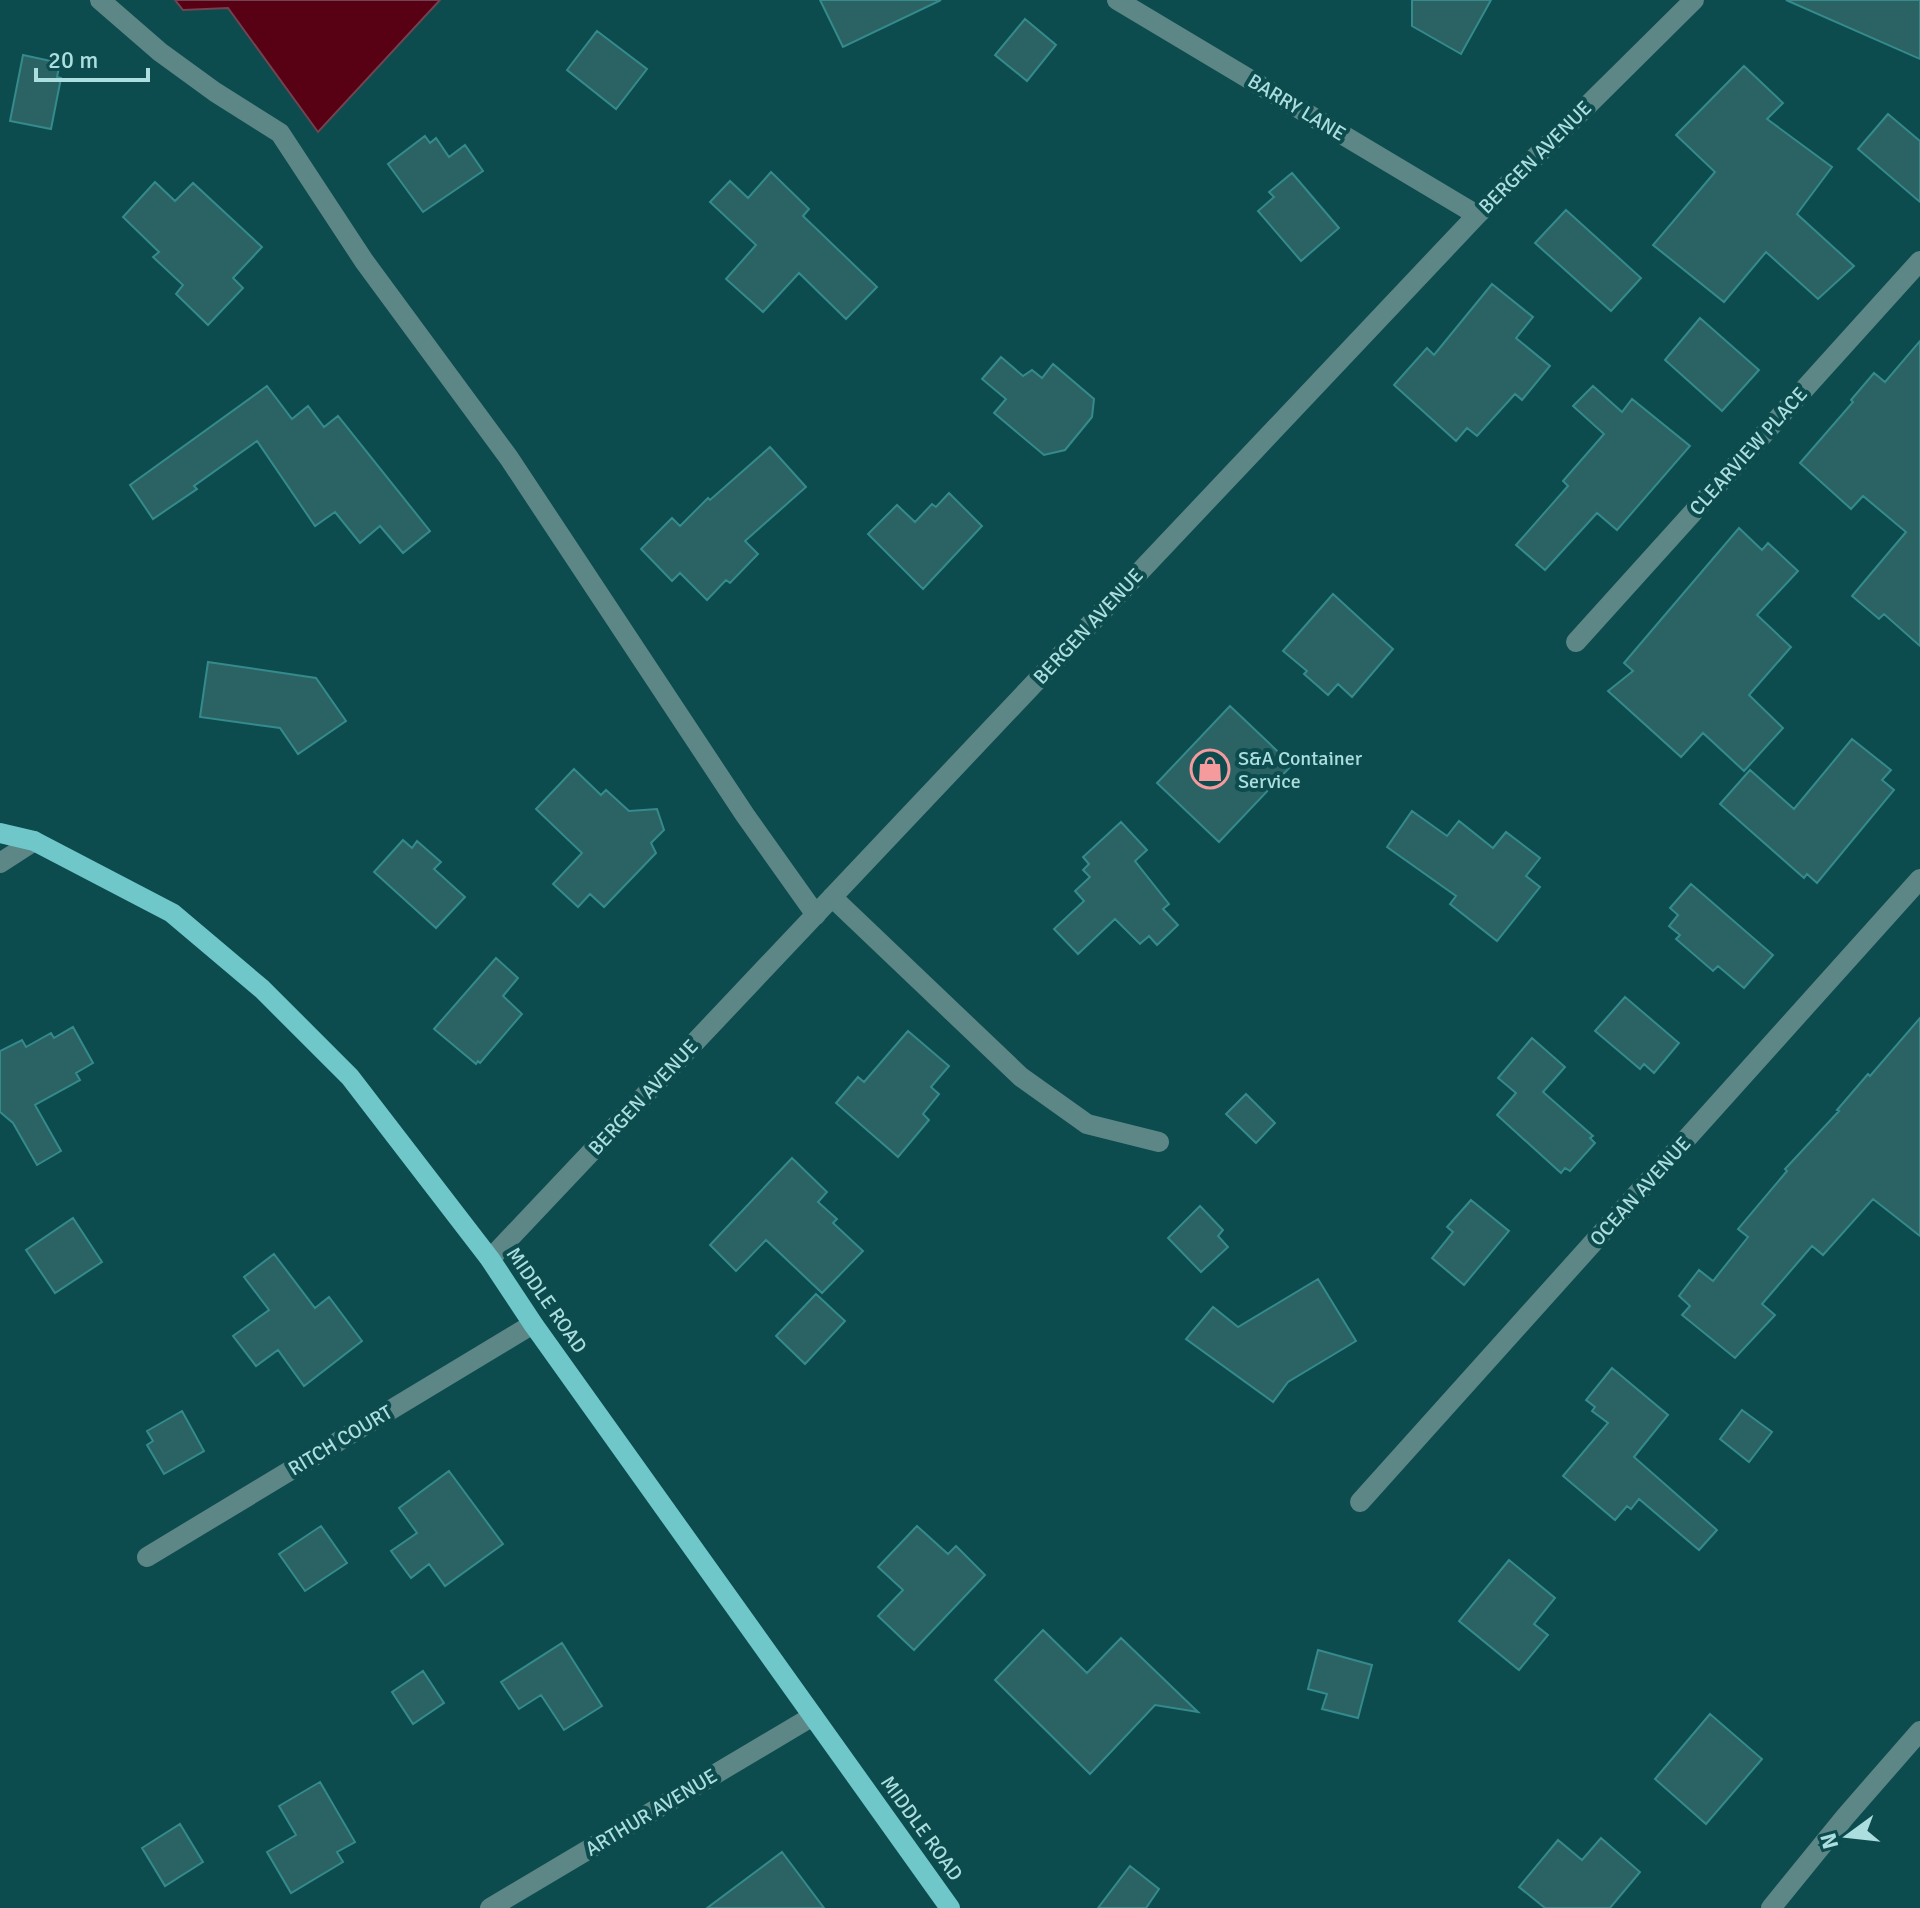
<svg xmlns="http://www.w3.org/2000/svg" width="1920" height="1908" viewBox="0 0 1920 1908" font-family="Signika,sans-serif">
<style>
.water{fill:#580114;stroke:#724351;stroke-width:2}
.building{fill:#2b6365;stroke:#358a8c;stroke-width:2}
.lines{fill:none;stroke-linecap:round;stroke-linejoin:round}
.minor{stroke:#5d8687;stroke-width:20}
.major{stroke:#6fc7ca;stroke-width:20}
.labels{text-anchor:middle;stroke-width:8;stroke-linejoin:round;paint-order:stroke}
.street-label{font-size:20px;fill:#addedf;stroke:#0c4c4e}
.poi-label{font-size:20px;fill:#addedf;stroke:#0c4c4e;text-anchor:start}
</style>
<rect width="100%" height="100%" fill="#0c4c4e"/>
<path class="water" d="M 175,0 L 440,0 L 318,132 L 228,8 L 183,10 Z"/>
<path class="building" d="M 820,0 L 941,0 L 843,47 Z
M 1412,0 L 1491,0 L 1461,54 L 1412,26 Z
M 1786,0 L 1920,0 L 1920,59 Z
M 1025,19 L 1056,45 L 1027,81 L 995,55 Z
M 597,31 L 647,69 L 616,109 L 567,70 Z
M 23,55 L 60,63 L 57,77 L 61,78 L 51,129 L 10,121 Z
M 1744,66 L 1783,103 L 1767,119 L 1832,167 L 1797,214 L 1854,266 L 1818,299 L 1766,252 L 1724,302 L 1653,245 L 1715,172 L 1676,135 Z
M 1888,114 L 1920,141 L 1920,202 L 1858,149 Z
M 425,136 L 430,143 L 436,138 L 449,157 L 465,145 L 483,171 L 423,212 L 388,164 Z
M 771,172 L 809,209 L 803,216 L 877,287 L 846,319 L 799,273 L 763,312 L 726,279 L 756,245 L 710,202 L 730,181 L 748,198 Z
M 1292,173 L 1339,228 L 1301,261 L 1258,211 L 1274,197 L 1269,192 Z
M 155,182 L 175,201 L 193,183 L 262,247 L 233,278 L 243,288 L 208,325 L 176,294 L 183,285 L 153,257 L 159,252 L 123,217 Z
M 1566,210 L 1641,278 L 1611,311 L 1535,243 Z
M 1492,284 L 1533,317 L 1516,338 L 1550,366 L 1522,400 L 1515,394 L 1477,436 L 1467,428 L 1456,441 L 1394,385 L 1427,348 L 1434,355 Z
M 1700,318 L 1759,370 L 1722,411 L 1665,360 Z
M 1920,341 L 1920,646 L 1884,614 L 1879,619 L 1852,596 L 1906,532 L 1863,496 L 1851,509 L 1800,463 L 1853,402 L 1851,400 L 1874,373 L 1885,382 Z
M 1001,357 L 1023,376 L 1032,370 L 1042,378 L 1053,364 L 1094,399 L 1092,417 L 1065,450 L 1044,455 L 994,413 L 1006,399 L 982,379 Z
M 267,386 L 292,419 L 308,406 L 324,427 L 338,416 L 430,531 L 403,553 L 380,526 L 360,543 L 335,512 L 315,526 L 257,441 L 194,486 L 197,489 L 153,519 L 130,485 Z
M 1593,386 L 1622,412 L 1632,399 L 1690,446 L 1617,530 L 1597,513 L 1545,570 L 1516,545 L 1568,486 L 1563,481 L 1604,434 L 1573,406 Z
M 770,447 L 806,487 L 745,541 L 758,554 L 730,583 L 726,580 L 707,600 L 680,573 L 672,581 L 641,549 L 672,518 L 680,526 L 708,498 L 710,500 Z
M 949,493 L 982,526 L 923,589 L 868,534 L 897,505 L 915,522 L 932,504 L 936,507 Z
M 1739,528 L 1762,550 L 1768,543 L 1798,571 L 1757,615 L 1791,647 L 1749,695 L 1783,728 L 1744,771 L 1703,733 L 1681,757 L 1608,691 L 1633,671 L 1624,663 Z
M 1333,594 L 1393,649 L 1352,697 L 1338,684 L 1328,695 L 1304,674 L 1307,671 L 1283,651 Z
M 208,662 L 316,678 L 346,721 L 298,754 L 280,728 L 200,717 Z
M 1230,706 L 1292,765 L 1219,842 L 1157,783 Z
M 1852,739 L 1891,770 L 1882,780 L 1894,790 L 1817,883 L 1807,874 L 1804,878 L 1720,804 L 1750,770 L 1794,809 Z
M 574,769 L 601,795 L 606,790 L 629,811 L 657,809 L 664,830 L 651,843 L 656,853 L 604,907 L 590,894 L 578,907 L 553,884 L 582,853 L 536,809 Z
M 1412,811 L 1447,836 L 1459,821 L 1493,848 L 1506,832 L 1540,858 L 1526,876 L 1540,887 L 1497,941 L 1450,904 L 1456,896 L 1387,847 Z
M 1121,822 L 1147,850 L 1135,861 L 1169,904 L 1163,909 L 1178,925 L 1157,945 L 1149,936 L 1140,944 L 1115,919 L 1078,954 L 1054,929 L 1084,901 L 1075,891 L 1090,877 L 1083,870 L 1089,864 L 1083,857 Z
M 403,840 L 412,848 L 417,841 L 441,862 L 434,869 L 465,897 L 436,928 L 374,872 Z
M 1691,884 L 1773,955 L 1744,988 L 1718,966 L 1713,971 L 1676,939 L 1680,935 L 1669,926 L 1678,915 L 1670,908 Z
M 496,958 L 518,978 L 503,996 L 522,1014 L 480,1063 L 478,1061 L 476,1064 L 434,1029 Z
M 1625,997 L 1679,1043 L 1654,1073 L 1644,1064 L 1640,1069 L 1595,1031 Z
M 1920,1018 L 1920,1236 L 1873,1199 L 1823,1255 L 1812,1246 L 1762,1304 L 1775,1315 L 1735,1358 L 1682,1315 L 1690,1306 L 1679,1296 L 1699,1270 L 1713,1281 L 1748,1237 L 1738,1229 L 1787,1171 L 1785,1169 L 1839,1111 L 1837,1110 L 1868,1074 L 1870,1076 Z
M 73,1027 L 93,1063 L 76,1073 L 80,1080 L 35,1105 L 61,1151 L 37,1165 L 13,1123 L 0,1112 L 0,1051 L 22,1040 L 26,1047 L 51,1033 L 54,1038 Z
M 908,1031 L 949,1066 L 931,1087 L 939,1094 L 923,1114 L 929,1120 L 898,1157 L 836,1103 L 858,1077 L 864,1082 Z
M 1532,1038 L 1565,1067 L 1543,1092 L 1593,1136 L 1590,1138 L 1595,1143 L 1570,1171 L 1565,1168 L 1561,1173 L 1497,1115 L 1516,1093 L 1498,1078 Z
M 1246,1094 L 1275,1123 L 1256,1143 L 1226,1114 Z
M 792,1158 L 827,1192 L 818,1202 L 837,1219 L 833,1223 L 863,1251 L 822,1293 L 766,1240 L 736,1271 L 710,1245 Z
M 1471,1200 L 1509,1231 L 1464,1285 L 1432,1258 L 1453,1232 L 1447,1227 Z
M 1200,1206 L 1223,1230 L 1218,1236 L 1228,1247 L 1201,1272 L 1168,1238 Z
M 73,1218 L 102,1262 L 55,1293 L 26,1250 Z
M 274,1254 L 315,1308 L 329,1297 L 362,1341 L 304,1386 L 278,1350 L 256,1366 L 233,1336 L 269,1310 L 244,1277 Z
M 1318,1279 L 1356,1341 L 1288,1382 L 1273,1402 L 1186,1339 L 1213,1307 L 1238,1327 Z
M 816,1294 L 845,1321 L 805,1364 L 776,1336 Z
M 1612,1368 L 1668,1415 L 1634,1457 L 1717,1530 L 1699,1550 L 1639,1499 L 1631,1509 L 1627,1506 L 1615,1520 L 1563,1476 L 1608,1423 L 1592,1411 L 1595,1407 L 1586,1400 Z
M 1742,1410 L 1772,1432 L 1749,1462 L 1720,1439 Z
M 182,1411 L 204,1451 L 164,1474 L 147,1445 L 153,1441 L 147,1431 Z
M 449,1471 L 503,1544 L 445,1586 L 429,1564 L 411,1578 L 391,1551 L 417,1533 L 399,1508 Z
M 321,1526 L 347,1563 L 305,1591 L 279,1554 Z
M 917,1526 L 948,1554 L 956,1546 L 985,1575 L 914,1650 L 878,1616 L 903,1590 L 878,1567 Z
M 1509,1560 L 1555,1598 L 1534,1624 L 1548,1635 L 1519,1670 L 1459,1621 Z
M 1043,1630 L 1087,1673 L 1121,1638 L 1198,1712 L 1155,1705 L 1090,1774 L 995,1680 Z
M 562,1643 L 602,1706 L 564,1730 L 541,1695 L 519,1709 L 501,1682 Z
M 1318,1650 L 1372,1665 L 1358,1718 L 1322,1709 L 1327,1694 L 1308,1689 Z
M 423,1671 L 444,1703 L 413,1724 L 392,1692 Z
M 1710,1714 L 1762,1759 L 1706,1824 L 1655,1779 Z
M 320,1782 L 355,1842 L 337,1852 L 343,1862 L 291,1893 L 267,1852 L 296,1835 L 279,1806 Z
M 180,1824 L 203,1862 L 165,1886 L 142,1848 Z
M 1601,1838 L 1640,1872 L 1610,1908 L 1545,1908 L 1519,1887 L 1558,1840 L 1582,1860 Z
M 782,1852 L 824,1908 L 707,1908 Z
M 1130,1866 L 1159,1889 L 1146,1908 L 1098,1908 Z"/>
<g class="lines">
<path class="minor" d="M 100,0 L 160,52 L 215,92 L 280,133 L 364,261 L 509,458 L 745,815 L 816,915
M 1117,0 L 1477,215
M 1576,642 L 1920,261
M 0,863 L 34,841
M 832,897 L 1021,1077 L 1087,1124 L 1159,1142
M 490,1259 L 1477,215 L 1694,0
M 1360,1502 L 1920,879
M 147,1557 L 533,1324
M 490,1908 L 813,1716
M 1771,1908 L 1845,1817 L 1920,1731"/>
<path class="major" d="M 0,833 L 34,841 L 172,913 L 262,989 L 350,1077 L 490,1259 L 533,1324 L 950,1908"/>
</g>
<defs>
<symbol id="shop-ring" viewBox="-11 -11 22 22"><circle r="9.5" fill="#0c4c4e" stroke="#f59b9d" stroke-width="1.5"/><path d="M-5-2.5h2.3a2.7 3.5 0 0 1 5.4 0H5L5.5 6h-11ZM-1.5-2.5h3a1.5 2.3 0 0 0-3 0Z" fill="#f59b9d"/></symbol>
</defs>
<g fill-rule="evenodd">
<use href="#shop-ring" x="1188" y="747" width="44" height="44"/>
</g>
<g class="labels">
<g class="street-label">
<text transform="translate(1297 107) rotate(31)" y="7">BARRY LANE</text>
<text transform="translate(1535 157) rotate(-45)" y="7">BERGEN AVENUE</text>
<text transform="translate(1748 451) rotate(-48)" y="7">CLEARVIEW PLACE</text>
<text transform="translate(1088 626) rotate(-47)" y="7">BERGEN AVENUE</text>
<text transform="translate(643 1097) rotate(-47)" y="7">BERGEN AVENUE</text>
<text transform="translate(1640 1191) rotate(-48)" y="7">OCEAN AVENUE</text>
<text transform="translate(547 1300) rotate(55)" y="7">MIDDLE ROAD</text>
<text transform="translate(340 1440) rotate(-31)" y="7">RITCH COURT</text>
<text transform="translate(651 1812) rotate(-31)" y="7">ARTHUR AVENUE</text>
<text transform="translate(922 1828) rotate(54)" y="7">MIDDLE ROAD</text>
</g>
<g class="poi-label">
<text x="1238" y="765">S&amp;A Container<tspan x="1238" dy="23">Service</tspan></text>
</g>
</g>
<g transform="translate(1848 1836) rotate(255)" stroke="#0c4c4e" stroke-width="6" paint-order="stroke">
<path d="M0-6L14 30L0 20L-14 30Z" fill="#addedf"/>
<text y="-12" font-size="22" font-weight="bold" text-anchor="middle" fill="#addedf">N</text>
</g>
<path d="M36 68v12h112v-12" fill="none" stroke="#addedf" stroke-width="4"/>
<text x="48" y="68" font-size="24" fill="#addedf" stroke="#0c4c4e" stroke-width="6" paint-order="stroke">20 m</text>
</svg>
